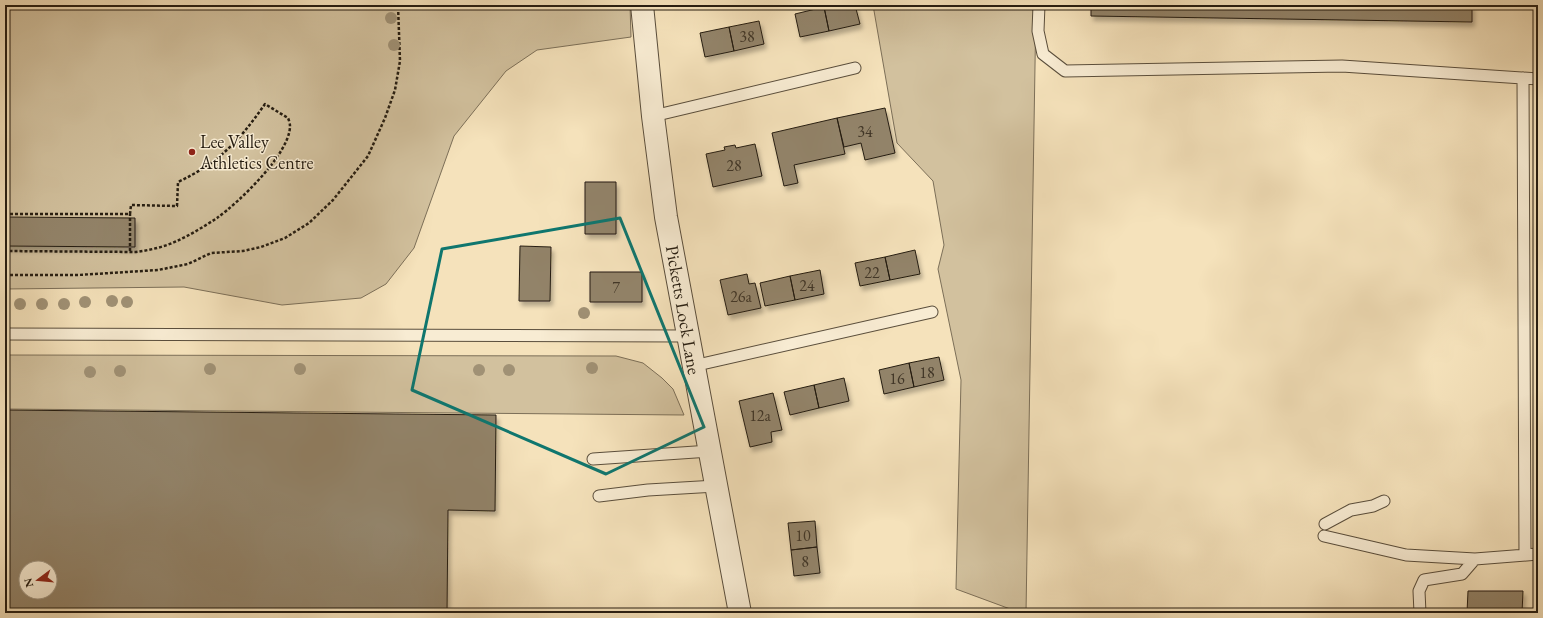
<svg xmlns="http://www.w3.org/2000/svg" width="1543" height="618" viewBox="0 0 1543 618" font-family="'EB Garamond',serif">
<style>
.green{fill:#d2c19e;stroke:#7c6f58}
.building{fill:#928369;stroke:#261d11;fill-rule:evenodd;filter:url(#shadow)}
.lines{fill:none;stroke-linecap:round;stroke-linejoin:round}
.service-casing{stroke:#5a4e3c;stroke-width:13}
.minor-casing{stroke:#5a4e3c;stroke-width:24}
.path{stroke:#261d11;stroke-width:2.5;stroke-dasharray:3 2;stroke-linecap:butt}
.service{stroke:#f8ecd3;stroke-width:11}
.minor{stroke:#f8ecd3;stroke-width:22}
.tree{fill:#a09175}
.marked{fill:none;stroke:#0f766e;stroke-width:3;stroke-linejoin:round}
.poi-dot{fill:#8f2418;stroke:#f8ecd3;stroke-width:1.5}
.labels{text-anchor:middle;stroke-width:3;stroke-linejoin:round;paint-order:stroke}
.number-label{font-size:16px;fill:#413627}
.poi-label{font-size:18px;fill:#261d11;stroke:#f8ecd3;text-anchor:start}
.street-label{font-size:18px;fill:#261d11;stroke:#f8ecd3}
</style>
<defs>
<filter id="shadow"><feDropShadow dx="2.5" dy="4.5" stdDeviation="2" flood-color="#0004"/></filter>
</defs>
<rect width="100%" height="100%" fill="#f5e2bb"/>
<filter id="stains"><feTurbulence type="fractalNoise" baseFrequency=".005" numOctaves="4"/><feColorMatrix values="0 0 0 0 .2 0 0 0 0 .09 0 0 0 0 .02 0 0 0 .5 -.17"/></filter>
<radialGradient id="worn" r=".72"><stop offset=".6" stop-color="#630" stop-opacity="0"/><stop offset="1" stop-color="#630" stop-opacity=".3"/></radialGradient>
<path class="green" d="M 5,5 L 630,5 L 631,37 L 537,50 L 506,71 L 454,136 L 414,248 L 386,284 L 361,298 L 282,305 L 184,287 L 5,289 Z
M 873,5 L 1036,5 L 1026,613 L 1021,613 L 956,589 L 961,380 L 938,269 L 944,245 L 933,181 L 897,143 Z
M 5,355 L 616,356 L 643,363 L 662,378 L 673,389 L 684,415 L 5,409 Z"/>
<path class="building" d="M 836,5 L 855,5 L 860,24 L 829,31 L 824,7 Z
M 1091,5 L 1472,5 L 1472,22 L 1091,16 Z
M 824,7 L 829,31 L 800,37 L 795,14 Z
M 759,21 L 764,44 L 734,51 L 729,27 Z
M 729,27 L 734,51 L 705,57 L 700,33 Z
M 885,108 L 895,153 L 865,160 L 861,143 L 844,147 L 837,118 Z
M 837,118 L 845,154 L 794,165 L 798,183 L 784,186 L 772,133 Z
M 755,144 L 762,176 L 713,187 L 706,154 L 725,150 L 724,147 L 735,145 L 736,148 Z
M 585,182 L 616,182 L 616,234 L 585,234 Z
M 5,217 L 135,218 L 135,247 L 5,246 Z
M 520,246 L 551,247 L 550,301 L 519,301 Z
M 915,250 L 920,274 L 890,280 L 885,257 Z
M 885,257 L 890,280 L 860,286 L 855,263 Z
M 820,270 L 824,294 L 795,300 L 790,276 Z
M 590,272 L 642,272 L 642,302 L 590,302 Z
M 747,274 L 749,284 L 755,283 L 761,308 L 728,315 L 720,280 Z
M 790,276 L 795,300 L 765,306 L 760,283 Z
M 939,357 L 944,380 L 914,387 L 909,363 Z
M 909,363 L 914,387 L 884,394 L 879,370 Z
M 844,378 L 849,401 L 819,408 L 814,385 Z
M 814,385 L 819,408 L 790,415 L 784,392 Z
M 773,393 L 782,430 L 771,432 L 772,442 L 750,447 L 739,401 Z
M 5,410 L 496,415 L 495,511 L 448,510 L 447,613 L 5,613 ZM 26,568 L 50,568 L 50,592 L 26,592 Z
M 815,521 L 817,547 L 791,550 L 788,523 Z
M 817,547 L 820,573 L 794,576 L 791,550 Z
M 1468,591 L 1523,591 L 1522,613 L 1467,613 Z"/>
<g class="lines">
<defs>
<path id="service" d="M 1039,5 L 1038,31 L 1043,54 L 1065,71 L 1342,66 L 1538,79
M 1523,78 L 1525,555
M 653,116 L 855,68
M 5,334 L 688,336
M 693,366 L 932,312
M 593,459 L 710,451
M 599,496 L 648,490 L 716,486
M 1325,524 L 1351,510 L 1373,506 L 1384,501
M 1324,536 L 1406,555 L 1475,559
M 1420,613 L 1419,591 L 1424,580 L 1462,574 L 1475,559 L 1538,554"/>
<path id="minor" d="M 642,5 L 653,116 L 666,217 L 740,613"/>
</defs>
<use href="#service" class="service-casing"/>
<use href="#minor" class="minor-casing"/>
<path class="path" d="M 5,214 L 130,214 L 131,205 L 177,206 L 178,182 C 220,162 239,141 265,104 L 288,118 C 289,120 290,124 290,126 C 290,154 238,203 217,218 C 205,226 190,235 177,241 C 164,247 150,250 136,252 L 5,251
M 130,251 L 130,214
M 5,275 L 78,275 L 158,270 L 188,264 L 211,253 L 243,251 L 261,247 L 285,238 L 309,223 L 333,200 L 368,156 L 385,118 L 395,90 L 400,61 L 398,5"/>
<use href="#service" class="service"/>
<use href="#minor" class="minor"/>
</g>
<g class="tree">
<circle cx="391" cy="18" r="6"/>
<circle cx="394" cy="45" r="6"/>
<circle cx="112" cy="301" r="6"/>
<circle cx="85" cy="302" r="6"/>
<circle cx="127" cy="302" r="6"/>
<circle cx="20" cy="304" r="6"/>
<circle cx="42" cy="304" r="6"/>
<circle cx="64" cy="304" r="6"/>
<circle cx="584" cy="313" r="6"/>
<circle cx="592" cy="368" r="6"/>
<circle cx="210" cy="369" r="6"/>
<circle cx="300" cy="369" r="6"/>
<circle cx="479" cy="370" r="6"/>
<circle cx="509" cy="370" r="6"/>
<circle cx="120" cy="371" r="6"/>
<circle cx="90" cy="372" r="6"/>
</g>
<path class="marked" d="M 620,218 L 704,427 L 606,474 L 412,390 L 442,249 Z"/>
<circle class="poi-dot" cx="192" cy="152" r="4"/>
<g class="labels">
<g class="number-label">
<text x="747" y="42">38</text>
<text x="865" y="137">34</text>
<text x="734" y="171">28</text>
<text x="872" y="278">22</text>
<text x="807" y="291">24</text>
<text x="616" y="293">7</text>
<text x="741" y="302">26a</text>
<text x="927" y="378">18</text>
<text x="897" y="384">16</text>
<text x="760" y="421">12a</text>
<text x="803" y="541">10</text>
<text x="805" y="567">8</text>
</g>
<g class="poi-label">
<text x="200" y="148">Lee Valley<tspan x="200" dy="21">Athletics Centre</tspan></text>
</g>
<g class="street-label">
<text transform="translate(683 310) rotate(80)" y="6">Picketts Lock Lane</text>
</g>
</g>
<rect width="1543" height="618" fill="none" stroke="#f5e2bb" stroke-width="20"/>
<rect x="6" y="6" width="1531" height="606" fill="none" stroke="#261d11" stroke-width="2"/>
<rect x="10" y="10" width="1523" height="598" fill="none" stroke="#261d11"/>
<g transform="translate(38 580) rotate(254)"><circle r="19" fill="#f8ecd3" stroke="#a49985"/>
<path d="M0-3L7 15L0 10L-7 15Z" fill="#8f2418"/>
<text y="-6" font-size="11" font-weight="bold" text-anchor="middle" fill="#261d11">N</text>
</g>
<rect width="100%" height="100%" filter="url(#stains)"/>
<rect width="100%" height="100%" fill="url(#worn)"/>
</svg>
